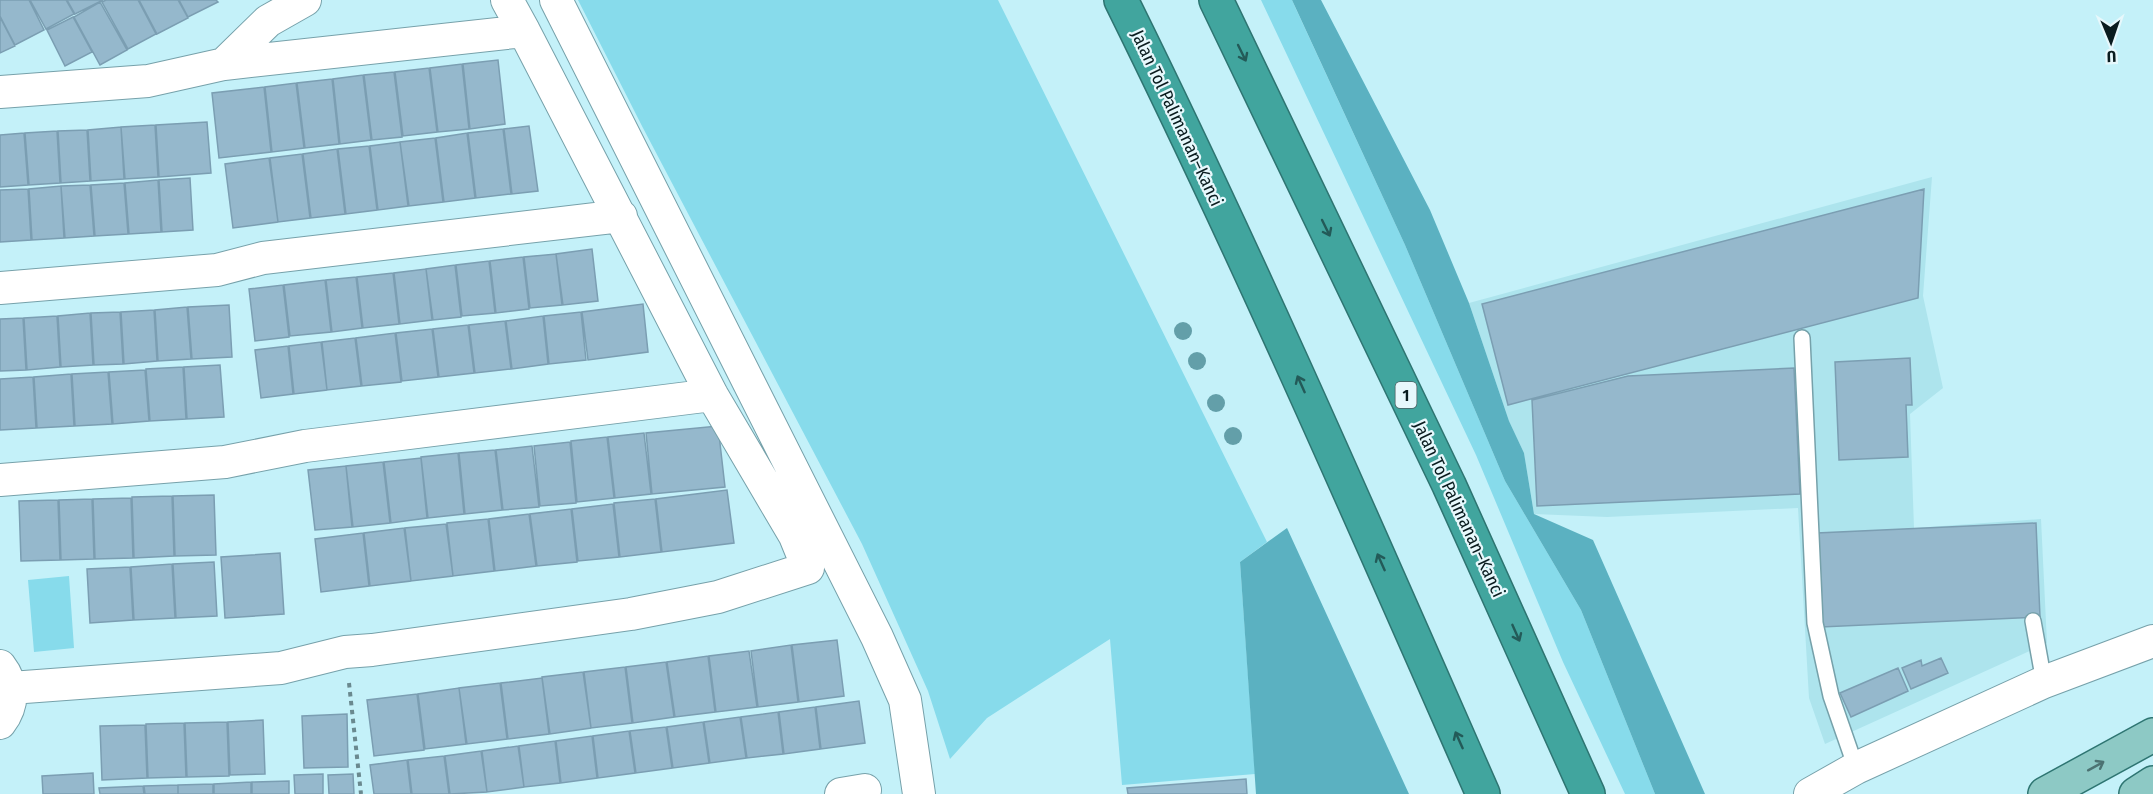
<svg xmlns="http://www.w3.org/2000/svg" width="2153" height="794" viewBox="0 0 2153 794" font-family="'Fira Sans Condensed',sans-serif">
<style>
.built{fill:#ade4ed}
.green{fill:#87dbeb}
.forest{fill:#5bb1c1}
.building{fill:#95b8cc;stroke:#7b9eb2;stroke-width:1.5}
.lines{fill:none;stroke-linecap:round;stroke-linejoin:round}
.lane-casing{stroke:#76a1aa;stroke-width:18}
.street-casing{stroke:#76a1aa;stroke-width:34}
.primary-casing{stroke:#2e7572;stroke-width:36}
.highway-casing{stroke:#2e7572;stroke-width:36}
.path{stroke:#6a898f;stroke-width:4;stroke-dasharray:4.5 4.5;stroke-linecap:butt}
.lane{stroke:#fff;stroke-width:15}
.street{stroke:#fff;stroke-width:32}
.primary{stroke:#8dc9c5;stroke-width:33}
.highway{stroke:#41a59e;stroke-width:33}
.tree{fill:#639fa9}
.oneway{stroke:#235a58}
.oneway2{stroke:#4c7272}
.labels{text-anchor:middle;stroke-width:4.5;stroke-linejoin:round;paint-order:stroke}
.shield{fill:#e7f8fc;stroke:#4c5e61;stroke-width:1.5}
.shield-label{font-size:16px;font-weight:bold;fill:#0a1c1f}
.street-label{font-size:18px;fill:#0a1c1f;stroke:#e7f8fc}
</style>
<rect width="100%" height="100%" fill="#c4f1f9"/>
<path class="built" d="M 1932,177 L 1923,296 L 1943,388 L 1910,414 L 1914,528 L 2041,519 L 2047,643 L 1825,744 L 1809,698 L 1798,508 L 1607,517 L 1534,514 L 1524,453 L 1509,421 L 1469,303 Z"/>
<path class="green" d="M 578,0 L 998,0 L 1267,542 L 1240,562 L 1255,774 L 1122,785 L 1110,639 L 987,718 L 950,759 L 928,691 L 862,544 L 643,128 Z
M 1261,0 L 1292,0 L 1296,9 L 1405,245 L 1505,481 L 1581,610 L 1655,794 L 1625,794 L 1563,662 L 1476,455 Z
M 69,576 L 74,648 L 34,652 L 28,580 Z"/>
<path class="forest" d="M 1292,0 L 1321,0 L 1430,210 L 1469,303 L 1509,421 L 1524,453 L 1534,514 L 1593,540 L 1705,794 L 1655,794 L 1581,610 L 1505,481 L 1405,245 Z
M 1287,528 L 1409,794 L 1256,794 L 1240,562 Z"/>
<path class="building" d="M 0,0 L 29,0 L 44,30 L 15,45 L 0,16 Z
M 30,0 L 66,0 L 74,14 L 46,29 Z
M 67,0 L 103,0 L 75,14 Z
M 106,0 L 138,0 L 156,34 L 128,49 L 102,2 Z
M 139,0 L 178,0 L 188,18 L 157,34 Z
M 179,0 L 216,0 L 218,2 L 188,17 Z
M 100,2 L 127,50 L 100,65 L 74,17 Z
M 0,17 L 15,46 L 0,53 Z
M 73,17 L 92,52 L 65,66 L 47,30 Z
M 498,60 L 505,124 L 470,129 L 463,64 Z
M 462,64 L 469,129 L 438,132 L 430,68 Z
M 429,68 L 437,132 L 403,136 L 395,72 Z
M 394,72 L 402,137 L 372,140 L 364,75 Z
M 363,75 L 371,140 L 340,144 L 333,79 Z
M 332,79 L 339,144 L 305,148 L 297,83 Z
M 296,83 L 304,148 L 272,152 L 265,87 Z
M 264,87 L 271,152 L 219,158 L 212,93 Z
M 207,122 L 211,173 L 159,177 L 156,125 Z
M 155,125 L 158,177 L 125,179 L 121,127 Z
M 529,126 L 538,191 L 512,194 L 504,129 Z
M 121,127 L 124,179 L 91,181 L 88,130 Z
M 503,129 L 511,194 L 476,198 L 468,133 Z
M 87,130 L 90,181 L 61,183 L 58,131 Z
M 57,131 L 60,183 L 29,185 L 25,133 Z
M 24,133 L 28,185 L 0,187 L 0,135 Z
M 467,133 L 475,198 L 444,202 L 436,138 Z
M 435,138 L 443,202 L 409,206 L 400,142 Z
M 400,142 L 408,206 L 378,210 L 370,146 Z
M 369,146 L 377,210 L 346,214 L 338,149 Z
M 337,149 L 345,214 L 311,218 L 303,154 Z
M 302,154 L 310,218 L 278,222 L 270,158 Z
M 269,158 L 278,222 L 233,228 L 225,164 Z
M 190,178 L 193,230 L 162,232 L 159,180 Z
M 158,180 L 161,232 L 129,234 L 125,183 Z
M 124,183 L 128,234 L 95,236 L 91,185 Z
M 90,185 L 94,236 L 65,238 L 61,186 Z
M 61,186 L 64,238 L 32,240 L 29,189 Z
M 28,189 L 31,240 L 0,242 L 0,190 Z
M 1924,189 L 1918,298 L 1508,405 L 1482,304 Z
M 592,249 L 598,301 L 563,305 L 556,254 Z
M 556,254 L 562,305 L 530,308 L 524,257 Z
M 523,257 L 529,309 L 496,313 L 490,261 Z
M 489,261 L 495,313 L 462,316 L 456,265 Z
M 455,265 L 461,317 L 433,320 L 426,269 Z
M 426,269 L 432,320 L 400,324 L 394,273 Z
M 393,273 L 399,324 L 363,328 L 357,277 Z
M 356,277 L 362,328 L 332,332 L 326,280 Z
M 325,280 L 331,332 L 290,336 L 284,285 Z
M 283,285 L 289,337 L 255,341 L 249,289 Z
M 643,304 L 648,352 L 588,360 L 582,312 Z
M 229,305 L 232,357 L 192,359 L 188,307 Z
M 187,307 L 191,359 L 158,361 L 155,310 Z
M 154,310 L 157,361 L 124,364 L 121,312 Z
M 120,312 L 123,364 L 94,365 L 91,313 Z
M 581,312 L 586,360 L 549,364 L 544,316 Z
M 90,313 L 93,365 L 61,367 L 58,316 Z
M 57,316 L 60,367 L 27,370 L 24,318 Z
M 543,316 L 548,364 L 512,369 L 506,321 Z
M 23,318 L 26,370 L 0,371 L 0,319 Z
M 505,321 L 511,369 L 475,373 L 469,325 Z
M 468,325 L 474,373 L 439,377 L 433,329 Z
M 432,329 L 438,377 L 402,381 L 396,333 Z
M 395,333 L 401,382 L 362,386 L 356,338 Z
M 355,338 L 361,386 L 327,390 L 322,342 Z
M 321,342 L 327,390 L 294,394 L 289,346 Z
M 288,346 L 293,394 L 261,398 L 255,350 Z
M 1910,358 L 1912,405 L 1906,405 L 1908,457 L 1839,460 L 1835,362 Z
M 220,365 L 224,417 L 187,419 L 184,367 Z
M 183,367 L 186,419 L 150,421 L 146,369 Z
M 1794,368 L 1800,494 L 1537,506 L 1532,400 L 1628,376 Z
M 145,370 L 149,421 L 113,424 L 109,372 Z
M 108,372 L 112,424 L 75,426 L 72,374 Z
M 71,374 L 74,426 L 37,428 L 34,377 Z
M 33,377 L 36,428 L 0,430 L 0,379 Z
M 718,426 L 725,487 L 652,494 L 646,433 Z
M 644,433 L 651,494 L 615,498 L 608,437 Z
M 607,437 L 614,498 L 577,502 L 571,441 Z
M 570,442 L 576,503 L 540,506 L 534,446 Z
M 532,446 L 539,507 L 503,510 L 496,450 Z
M 495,450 L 502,510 L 465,514 L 459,453 Z
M 458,453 L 464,514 L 428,518 L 421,457 Z
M 421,458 L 427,518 L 391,523 L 384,462 Z
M 383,462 L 390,523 L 353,527 L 346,466 Z
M 346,466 L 352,527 L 315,530 L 308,470 Z
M 727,490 L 734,543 L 662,552 L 656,499 Z
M 214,495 L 216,555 L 175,556 L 173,496 Z
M 172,496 L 174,556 L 134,558 L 132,497 Z
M 131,498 L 133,558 L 95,559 L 93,499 Z
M 92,499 L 94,559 L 61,560 L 59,500 Z
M 655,499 L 661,552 L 620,557 L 614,503 Z
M 58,500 L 60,560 L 21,561 L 19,501 Z
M 613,504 L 619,557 L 578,561 L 572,509 Z
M 571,509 L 577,562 L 537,566 L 530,514 Z
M 529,514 L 536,566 L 495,571 L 489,519 Z
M 488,519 L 494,571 L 453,576 L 447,523 Z
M 2036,523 L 2040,617 L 1821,627 L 1817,533 Z
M 446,524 L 453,576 L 411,581 L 405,528 Z
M 404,528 L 411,581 L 370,586 L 364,533 Z
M 363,533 L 369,586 L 321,592 L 315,539 Z
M 280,553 L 284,614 L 225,618 L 221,557 Z
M 214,562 L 217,616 L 176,618 L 173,564 Z
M 172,564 L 175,618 L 134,620 L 131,567 Z
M 130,567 L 133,620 L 90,623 L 87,569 Z
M 837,640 L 844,696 L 799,702 L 792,645 Z
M 791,645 L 798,702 L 758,707 L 751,651 Z
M 749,651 L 757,707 L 716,712 L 709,656 Z
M 708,656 L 715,712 L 675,717 L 667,662 Z
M 1941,658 L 1948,673 L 1911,689 L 1902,668 L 1921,660 L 1922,666 Z
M 666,662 L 674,717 L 633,723 L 626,667 Z
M 625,667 L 632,723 L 591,728 L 584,672 Z
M 1898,668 L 1908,691 L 1851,717 L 1840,693 Z
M 583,672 L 591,728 L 550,734 L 542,677 Z
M 542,678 L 549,734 L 508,739 L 501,683 Z
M 500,683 L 507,739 L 467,744 L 459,688 Z
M 459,688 L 466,744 L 425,749 L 418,694 Z
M 417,694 L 424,750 L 374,756 L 367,700 Z
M 859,701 L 865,743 L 821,749 L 816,707 Z
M 815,707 L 820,749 L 784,754 L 779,712 Z
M 778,712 L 783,754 L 747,758 L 741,717 Z
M 347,714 L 348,767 L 304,768 L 302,716 Z
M 740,717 L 746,758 L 710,763 L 704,722 Z
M 263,720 L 265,774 L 230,775 L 228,722 Z
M 227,722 L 229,776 L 187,777 L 185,723 Z
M 703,722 L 709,763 L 673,768 L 667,727 Z
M 184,723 L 186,777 L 148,778 L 146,724 Z
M 145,725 L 147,778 L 102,780 L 100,726 Z
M 666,727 L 672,768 L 636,773 L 630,731 Z
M 629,731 L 635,773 L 598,778 L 593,736 Z
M 592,736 L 597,778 L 561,783 L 556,741 Z
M 555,741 L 560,783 L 524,787 L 519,746 Z
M 518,746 L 524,787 L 487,792 L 482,751 Z
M 481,751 L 487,792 L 450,794 L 445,756 Z
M 444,756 L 449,794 L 412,794 L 408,760 Z
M 407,760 L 411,794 L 374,794 L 370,765 Z
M 93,773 L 94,794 L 43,794 L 42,776 Z
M 323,774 L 323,794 L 295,794 L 294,775 Z
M 353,774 L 354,794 L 329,794 L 328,775 Z
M 1246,779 L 1247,794 L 1128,794 L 1127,788 Z
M 289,781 L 289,794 L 252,794 L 252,782 Z
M 251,782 L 251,794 L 214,794 L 214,784 Z
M 213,784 L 213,794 L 178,794 L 178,785 Z
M 178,785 L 178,794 L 145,794 L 144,786 Z
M 143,786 L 144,794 L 100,794 L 99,788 Z"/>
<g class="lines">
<defs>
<path id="lane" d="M 1802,338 L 1815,623 L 1831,696 L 1856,768
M 2033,621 L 2044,682"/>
<path id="street" d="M 556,0 L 877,637 L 905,700 L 919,794
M 224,64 L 268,21 L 305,0
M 0,92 L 148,81 L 224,64 L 524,31 L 507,0
M 0,288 L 217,270 L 263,258 L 621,216
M 0,480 L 225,462 L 305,446 L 712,395
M 0,666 C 14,684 14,705 0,723
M 11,688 L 281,668 L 345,652 L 372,650 L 631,614 L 718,597 L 808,568 L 795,536 L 712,395 L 524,31
M 841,794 L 865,790
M 1810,794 L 1856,768 L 2044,682 L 2153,641"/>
<path id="primary" d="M 2045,794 L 2153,735
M 2136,794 L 2153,783"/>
<path id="highway" d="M 1121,0 C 1250,261 1366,528 1483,794
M 1216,0 L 1449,485 L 1588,794"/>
</defs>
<use href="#lane" class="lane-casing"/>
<use href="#street" class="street-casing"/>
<use href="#primary" class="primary-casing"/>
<use href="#highway" class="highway-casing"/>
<path class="path" d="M 349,683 L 361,794"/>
<use href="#lane" class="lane"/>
<use href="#street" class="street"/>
<use href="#primary" class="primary"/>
<use href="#highway" class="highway"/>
</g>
<g class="tree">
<circle cx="1183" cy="331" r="9"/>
<circle cx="1197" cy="361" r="9"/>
<circle cx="1216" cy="403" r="9"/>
<circle cx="1233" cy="436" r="9"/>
</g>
<defs><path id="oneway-shaft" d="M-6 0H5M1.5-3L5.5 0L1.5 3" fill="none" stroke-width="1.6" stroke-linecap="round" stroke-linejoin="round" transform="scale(1.5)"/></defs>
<g class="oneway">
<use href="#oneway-shaft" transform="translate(1242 53) rotate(64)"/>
<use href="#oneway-shaft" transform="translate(1326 228) rotate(64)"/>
<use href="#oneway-shaft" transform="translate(1301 384) rotate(-114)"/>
<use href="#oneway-shaft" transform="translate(1381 562) rotate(-114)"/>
<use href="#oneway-shaft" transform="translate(1516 633) rotate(66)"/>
<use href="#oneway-shaft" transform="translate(1459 740) rotate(-114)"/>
</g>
<use class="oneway2" href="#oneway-shaft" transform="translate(2096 766) rotate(-29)"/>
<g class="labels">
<rect class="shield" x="1395.5" y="382" width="21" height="26" rx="4.5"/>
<g class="shield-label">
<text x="1406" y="401">1</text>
</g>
<g class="street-label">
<text transform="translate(1177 118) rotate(65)" y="6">Jalan Tol Palimanan–Kanci</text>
<text transform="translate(1459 509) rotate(65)" y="6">Jalan Tol Palimanan–Kanci</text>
</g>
</g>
<g transform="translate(2111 42) rotate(178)" stroke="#e7f8fc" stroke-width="4.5" paint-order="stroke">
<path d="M0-4.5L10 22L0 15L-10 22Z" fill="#0a1c1f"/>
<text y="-9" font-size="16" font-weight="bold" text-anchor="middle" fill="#0a1c1f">U</text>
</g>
</svg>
